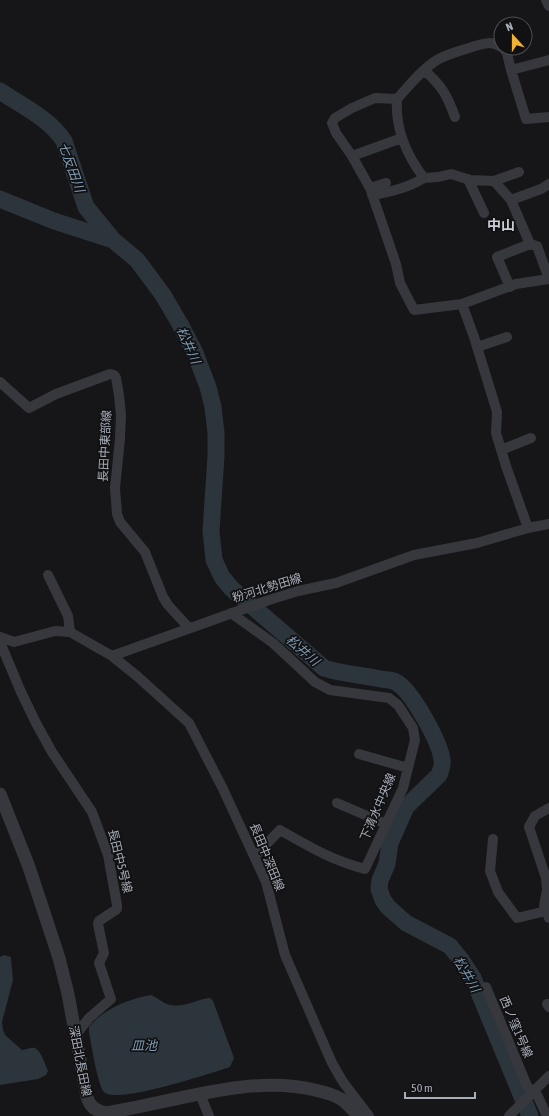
<svg xmlns="http://www.w3.org/2000/svg" width="549" height="1116" viewBox="0 0 549 1116" font-family="'Asap Condensed','Noto Sans JP',sans-serif">
<style>
.water{fill:#2c353c}
.lines{fill:none;stroke-linecap:round;stroke-linejoin:round}
.river{stroke:#2c353c;stroke-width:17}
.minor{stroke:#37383d;stroke-width:10}
.tertiary{stroke:#37383d;stroke-width:13}
.labels{text-anchor:middle;stroke-width:3.5;stroke-linejoin:round;paint-order:stroke}
.street-label{font-size:12px;fill:#a8adb8;stroke:#111113}
.water-label{font-size:13px;font-style:italic;fill:#7f9bb3;stroke:#111113}
.quarter-label{font-size:14px;font-weight:bold;fill:#c9ccd4;stroke:#111113}
</style>
<rect width="100%" height="100%" fill="#161618"/>
<path class="water" d="M 4,955 L 11,957 L 11,959 L 13,980 L 2,1022 L 3,1030 L 5,1035 L 22,1050 C 26,1050 31,1047 35,1048 C 41,1051 45,1064 48,1071 L 46,1075 L 38,1079 L 0,1085 L 0,957 Z
M 151,995 C 159,998 163,1004 171,1005 C 184,1008 197,999 210,998 L 213,1001 L 234,1058 L 230,1067 C 211,1073 116,1105 104,1092 C 98,1086 91,1043 89,1032 L 89,1027 C 102,1010 130,998 151,995 Z"/>
<g class="lines">
<path class="river" d="M 0,91 C 21,105 50,119 64,141 L 86,207 L 113,240
M 0,199 L 54,221 L 113,240 L 137,260 L 163,295 L 180,324 L 195,353 L 208,387 L 213,407 L 216,433 L 216,456 L 211,531 L 214,560 L 222,577 L 231,588 L 324,668 C 342,674 362,675 381,679 C 386,680 392,680 396,682 C 412,691 440,742 442,760 C 443,765 441,770 439,775 L 406,807 L 390,843 L 387,864 L 380,880 L 379,889 L 383,900 L 388,907 L 406,923 L 450,946 L 462,961 L 473,978 L 530,1116"/>
<path class="minor" d="M 546,0 L 549,6
M 503,48 L 507,53 L 511,70
M 549,60 L 511,70 L 526,119 L 549,117
M 424,70 C 442,86 447,95 455,117
M 397,99 C 409,86 421,70 437,60 C 447,54 460,51 472,47 C 482,44 491,40 501,47
M 352,156 L 402,138
M 468,179 L 484,213
M 494,181 L 519,172
M 370,188 L 386,183
M 372,195 C 391,192 408,188 424,178
M 511,200 L 541,189 L 549,184
M 510,287 L 497,257 L 530,244
M 462,304 L 516,284 L 549,279 L 537,246 L 530,244 L 511,200 L 494,181 L 470,180 L 451,174 L 438,177 L 424,178 C 407,156 395,128 397,99 L 375,98 L 352,108 L 335,118 L 332,123 L 336,133 L 352,156 L 370,188 L 396,264 L 400,283 L 414,310 L 462,304 L 474,337 L 497,412 L 496,433 L 506,466 L 528,528
M 477,347 L 507,337
M 0,382 L 29,408 L 56,394 L 110,374 L 114,375 L 116,378 L 119,395 L 121,415 L 120,439 L 115,488 L 117,514 L 120,522 L 145,552 L 163,597 L 168,605 L 189,628
M 501,450 L 531,438
M 48,575 L 68,616 L 70,632
M 231,613 L 273,643 L 315,682 L 330,690 L 389,698 L 398,705 L 413,728 L 415,740 L 403,788 L 365,869 C 331,860 310,847 280,830 L 255,856
M 0,637 L 14,642 L 55,631 L 70,632 L 112,656 L 137,676 L 189,723 L 223,789 L 266,882 L 285,955 L 332,1063 L 343,1082 L 369,1116
M 0,642 L 21,692 L 36,723 L 52,752 L 92,812 L 108,855 L 117,905 L 117,909 L 99,921 L 98,924 L 104,953 L 99,963 L 111,999 L 89,1018 L 75,1036
M 112,656 L 269,600 L 298,591 L 336,583 L 414,555 L 477,543 L 528,528 L 549,524
M 359,754 L 408,768
M 337,803 L 386,824
M 549,808 L 535,816 L 529,827 L 546,878 L 547,890 L 544,906 L 549,918
M 493,839 L 490,871 L 498,892 L 517,918 L 546,911
M 486,987 L 527,1086 L 530,1089 L 535,1090 L 547,1116
M 547,1004 L 549,1007
M 200,1094 L 209,1116
M 509,1116 L 549,1076"/>
<path class="tertiary" d="M 0,794 L 29,867 L 59,958 L 68,994 L 87,1097 C 90,1107 95,1110 105,1113 C 172,1103 248,1074 315,1090 C 324,1092 333,1094 341,1099 C 348,1103 353,1111 359,1116"/>
</g>
<g class="labels">
<g class="street-label">
<text transform="translate(105 446) rotate(-87)" y="4">長田中東部線</text>
<text transform="translate(267 588) rotate(-17)" y="4">粉河北勢田線</text>
<text transform="translate(378 807) rotate(-67)" y="4">下清水中央線</text>
<text transform="translate(267 857) rotate(68)" y="4">長田中深田線</text>
<text transform="translate(120 861) rotate(76)" y="4">長田中5号線</text>
<text transform="translate(516 1027) rotate(67)" y="4">西ノ窪1号線</text>
<text transform="translate(80 1061) rotate(79)" y="4">深田北長田線</text>
</g>
<g class="water-label">
<text transform="translate(72 167) rotate(70)" y="5">七反田川</text>
<text transform="translate(189 345) rotate(66)" y="5">松井川</text>
<text transform="translate(303 650) rotate(41)" y="5">松井川</text>
<text transform="translate(467 974) rotate(60)" y="5">松井川</text>
<text x="144" y="1050">皿池</text>
</g>
<g class="quarter-label">
<text x="501" y="230">中山</text>
</g>
</g>
<g transform="translate(513 36) rotate(339)"><circle r="19" fill="#111113" stroke="#4d4f55"/>
<path d="M0-3L7 15L0 10L-7 15Z" fill="#f2b134"/>
<text y="-6" font-size="11" font-weight="bold" text-anchor="middle" fill="#a8adb8">N</text>
</g>
<path d="M405 1092v6h70v-6" fill="none" stroke="#a8adb8" stroke-width="2"/>
<text x="411" y="1092" font-size="12" fill="#a8adb8" stroke="#111113" stroke-width="3" paint-order="stroke">50 m</text>
</svg>
